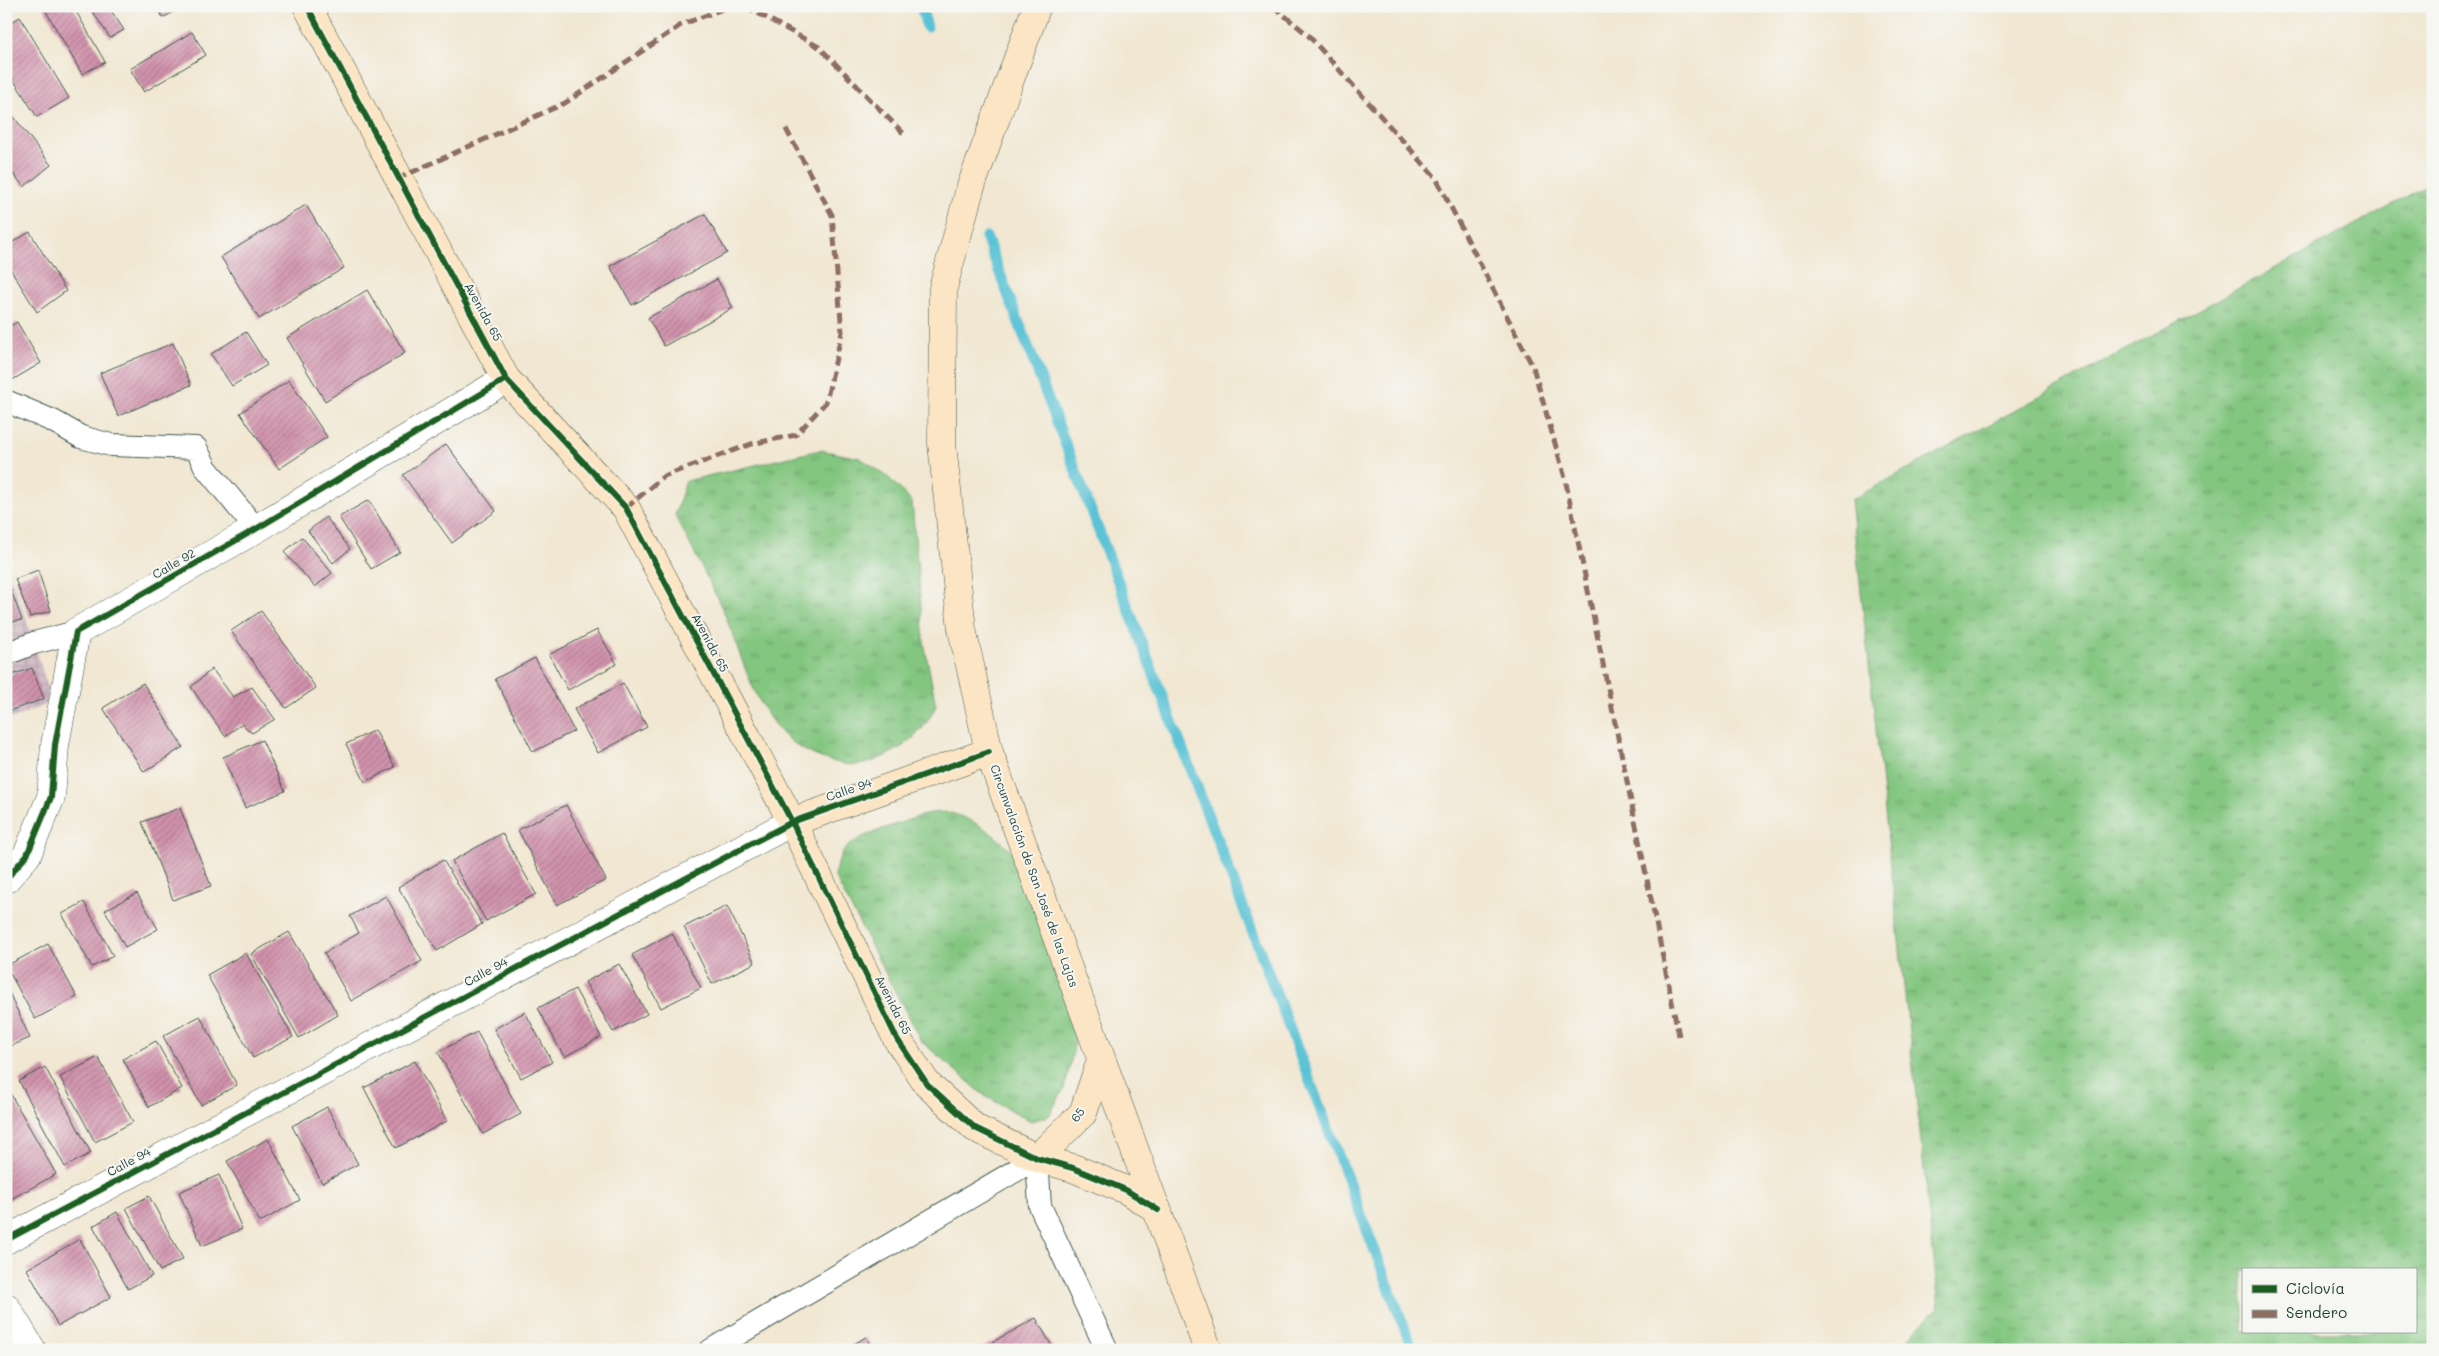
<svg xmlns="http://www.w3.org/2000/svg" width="2439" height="1356" viewBox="0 0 2439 1356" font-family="Mali,sans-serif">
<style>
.industrial{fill:url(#industrial-grid)}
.grass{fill:url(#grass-tufts);stroke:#51825a;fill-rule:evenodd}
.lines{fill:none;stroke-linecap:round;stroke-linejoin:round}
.stream{stroke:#5ac3d5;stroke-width:11}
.building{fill:url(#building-hatch)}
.lane-casing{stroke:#3e564c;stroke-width:24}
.street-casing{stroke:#3e564c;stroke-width:29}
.secondary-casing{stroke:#3e564c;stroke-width:29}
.lane{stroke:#fff;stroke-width:22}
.street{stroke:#fff;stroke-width:28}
.secondary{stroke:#fce5c4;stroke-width:28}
.quiet{stroke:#8d6e63;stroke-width:5;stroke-dasharray:10 5;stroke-linecap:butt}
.cycleway-casing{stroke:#f6f6f2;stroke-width:9}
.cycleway{stroke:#1b5e20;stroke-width:6}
.labels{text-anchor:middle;stroke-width:4;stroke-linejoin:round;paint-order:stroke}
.street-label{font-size:12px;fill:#1f3d34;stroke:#f6f6f2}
</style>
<defs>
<pattern id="industrial-grid" width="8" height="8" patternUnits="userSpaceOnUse" patternTransform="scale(1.25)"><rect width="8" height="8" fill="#d2bdc8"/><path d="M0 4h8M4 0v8" fill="none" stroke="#b4a3ac"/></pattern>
<pattern id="grass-tufts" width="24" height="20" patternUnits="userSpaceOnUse" patternTransform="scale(1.25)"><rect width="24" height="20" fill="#83c680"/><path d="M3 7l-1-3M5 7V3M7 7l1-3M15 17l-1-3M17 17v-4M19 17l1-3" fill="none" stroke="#6ba26a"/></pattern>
<pattern id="building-hatch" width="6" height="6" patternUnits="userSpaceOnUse" patternTransform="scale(1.25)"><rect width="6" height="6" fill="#d192ac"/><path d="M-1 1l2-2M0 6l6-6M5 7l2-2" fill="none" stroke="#a9788d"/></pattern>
</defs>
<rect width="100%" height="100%" fill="#f6f6f2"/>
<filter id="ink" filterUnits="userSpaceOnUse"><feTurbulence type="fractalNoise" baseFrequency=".02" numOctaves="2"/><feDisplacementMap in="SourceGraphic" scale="10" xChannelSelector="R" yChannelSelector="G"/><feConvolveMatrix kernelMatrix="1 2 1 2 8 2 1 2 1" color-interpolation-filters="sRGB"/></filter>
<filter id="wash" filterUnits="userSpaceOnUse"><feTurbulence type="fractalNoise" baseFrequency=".0096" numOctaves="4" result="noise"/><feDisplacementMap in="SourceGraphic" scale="20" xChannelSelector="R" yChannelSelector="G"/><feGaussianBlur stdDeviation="1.12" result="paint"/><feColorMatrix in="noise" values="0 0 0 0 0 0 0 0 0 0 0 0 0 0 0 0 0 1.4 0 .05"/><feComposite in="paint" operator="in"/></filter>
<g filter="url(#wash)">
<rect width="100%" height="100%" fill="#f1e7d2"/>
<path class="industrial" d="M 6,565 L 25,615 L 52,702 L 6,721 Z"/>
<path class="grass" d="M 2433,182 L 2433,1350 L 1896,1350 L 1939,1307 L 1851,500 ZM 2243,1270 L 2415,1270 L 2415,1332 L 2243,1332 Z
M 820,450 L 860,458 L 888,477 L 912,502 L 924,642 L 936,706 C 921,736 906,747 876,760 C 858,768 846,765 828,760 C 755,739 748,663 720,604 C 706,574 690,545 675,515 L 686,481 Z
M 930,813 C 938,813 947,811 954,814 C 980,822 999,838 1017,857 L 1077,1034 L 1065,1087 L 1049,1116 L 1031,1121 L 985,1096 L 921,1041 L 834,875 C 837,865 840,854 847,847 C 857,835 913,819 930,813 Z"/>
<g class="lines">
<path class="stream" d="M 921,6 L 927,27
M 986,237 L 1413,1350"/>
</g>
<g id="blocks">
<path class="building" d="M 43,6 L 73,6 L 105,62 L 82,74 Z
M 89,6 L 108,6 L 124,30 L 110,38 Z
M 157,6 L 183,6 L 163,18 Z
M 20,17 L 69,98 L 37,117 L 6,68 L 6,25 Z
M 192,32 L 206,55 L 144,92 L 130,69 Z
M 10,112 L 51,165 L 24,187 L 6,165 L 6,115 Z
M 306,205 L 344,268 L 259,319 L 221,257 Z
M 705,214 L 727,253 L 632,305 L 610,266 Z
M 30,232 L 66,291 L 37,312 L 6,262 L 6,246 Z
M 717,279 L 733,308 L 664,346 L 648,318 Z
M 367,290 L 405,353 L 325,401 L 287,338 Z
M 17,322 L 41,363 L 9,382 L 6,377 L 6,329 Z
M 246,332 L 267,365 L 232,386 L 211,354 Z
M 173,343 L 191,385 L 118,416 L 100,373 Z
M 289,380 L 327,437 L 279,469 L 240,413 Z
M 446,444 L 496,511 L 452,543 L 403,475 Z
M 369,500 L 400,552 L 371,569 L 339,517 Z
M 326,517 L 350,549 L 333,563 L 308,531 Z
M 302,537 L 332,573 L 315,587 L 284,552 Z
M 38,570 L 51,611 L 30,617 L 15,579 Z
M 9,585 L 22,620 L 6,623 L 6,586 Z
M 261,611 L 316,688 L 286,708 L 231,631 Z
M 597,630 L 617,664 L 568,690 L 549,655 Z
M 535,658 L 574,731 L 533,752 L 495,679 Z
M 32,668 L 44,699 L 6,712 L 6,677 Z
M 212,669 L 233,697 L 252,687 L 275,719 L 252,733 L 242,724 L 225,736 L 191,687 Z
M 143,683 L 183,747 L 144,772 L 103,708 Z
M 623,683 L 647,727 L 598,753 L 574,709 Z
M 375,730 L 395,767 L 365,782 L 346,744 Z
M 262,740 L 285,791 L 245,808 L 223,757 Z
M 566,805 L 606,880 L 557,905 L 518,830 Z
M 180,808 L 211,886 L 173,900 L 142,822 Z
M 502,833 L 536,894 L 486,921 L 452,861 Z
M 443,860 L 482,924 L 437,951 L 398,887 Z
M 137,893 L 158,929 L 125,947 L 105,910 Z
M 386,896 L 422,961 L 351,1001 L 324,953 L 359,933 L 350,916 Z
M 84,902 L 113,956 L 92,967 L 62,914 Z
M 727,906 L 755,963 L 712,984 L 684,927 Z
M 289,932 L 338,1015 L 299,1038 L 251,954 Z
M 672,933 L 701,988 L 661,1008 L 632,955 Z
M 48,944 L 77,997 L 35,1019 L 6,966 Z
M 246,953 L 293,1037 L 253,1058 L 207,975 Z
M 619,964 L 647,1014 L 613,1032 L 585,982 Z
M 6,986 L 30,1038 L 6,1048 Z
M 575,989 L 601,1037 L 564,1057 L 538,1008 Z
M 525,1012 L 552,1062 L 521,1078 L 494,1029 Z
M 200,1016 L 237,1085 L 201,1105 L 163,1036 Z
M 477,1032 L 521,1114 L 483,1134 L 438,1052 Z
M 156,1041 L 182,1088 L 149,1107 L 123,1059 Z
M 98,1057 L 133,1122 L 95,1142 L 60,1077 Z
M 415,1061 L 447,1121 L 396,1148 L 364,1088 Z
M 45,1067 L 91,1153 L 65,1167 L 19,1081 Z
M 6,1086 L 56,1174 L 6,1202 Z
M 327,1107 L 358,1164 L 322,1183 L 292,1126 Z
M 268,1139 L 300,1200 L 260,1222 L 227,1161 Z
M 219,1175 L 242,1229 L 202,1246 L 179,1192 Z
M 149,1196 L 183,1259 L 160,1271 L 126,1208 Z
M 117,1212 L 152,1276 L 128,1289 L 93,1226 Z
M 80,1239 L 111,1297 L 58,1326 L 27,1269 Z
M 1036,1318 L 1054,1350 L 978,1350 Z
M 866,1337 L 873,1350 L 844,1350 Z"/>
</g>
</g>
<g filter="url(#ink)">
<use href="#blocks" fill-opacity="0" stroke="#3e564c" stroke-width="1"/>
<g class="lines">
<defs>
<path id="lane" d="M 6,401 L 53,421 L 81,437 L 111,445 L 196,448 L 206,468 L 256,529
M 6,654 L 34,643 L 76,632
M 711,1350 L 1037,1158 L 1040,1206 L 1107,1350"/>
<path id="street" d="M 6,879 L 27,855 L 51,797 L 55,745 L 76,632 L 256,529 L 506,379
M 6,1240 L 792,822
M 6,1307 L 32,1350"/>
<path id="secondary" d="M 307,6 L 506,379 L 626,508 L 792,822 L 897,1039 L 927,1084 L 975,1128 L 1037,1158 L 1073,1168 L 1126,1190 L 1158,1210
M 1037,6 L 970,189 L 943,288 L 942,444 L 962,629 L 989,752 L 1208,1350
M 792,822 L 989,752
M 1037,1158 L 1083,1113 L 1101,1060"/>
</defs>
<use href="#lane" class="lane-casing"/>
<use href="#street" class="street-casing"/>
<use href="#secondary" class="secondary-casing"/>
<use href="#lane" class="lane"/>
<use href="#street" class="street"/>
<use href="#secondary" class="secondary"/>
<path class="quiet" d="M 745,6 L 819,47 L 904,134
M 1273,6 L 1308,35 L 1436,178 L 1533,367 L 1565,478 L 1679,1036
M 397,179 L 565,103 L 681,25 L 730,6
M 626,508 L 664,476 L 751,444 L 796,435 L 826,402 L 842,332 L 832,215 L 785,127"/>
<defs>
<path id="cycleway" d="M 307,6 L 506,379 L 626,508 L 792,822 L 897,1039 L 927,1084 L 975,1128 L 1037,1158 L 1073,1168 L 1126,1190 L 1158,1210
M 6,879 L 27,855 L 51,797 L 55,745 L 76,632 L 256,529 L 506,379
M 6,1240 L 792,822 L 989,752"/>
</defs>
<use href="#cycleway" class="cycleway-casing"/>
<use href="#cycleway" class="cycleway"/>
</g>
</g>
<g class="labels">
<g class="street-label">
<text transform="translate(483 312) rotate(61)" y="4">Avenida 65</text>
<text transform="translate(174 564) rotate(-30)" y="4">Calle 92</text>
<text transform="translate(710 643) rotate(62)" y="4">Avenida 65</text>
<text transform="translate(849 790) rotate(-19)" y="4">Calle 94</text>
<text transform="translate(1034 876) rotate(70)" y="4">Circunvalación de San José de las Lajas</text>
<text transform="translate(486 972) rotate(-28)" y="4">Calle 94</text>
<text transform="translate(893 1005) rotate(63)" y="4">Avenida 65</text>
<text transform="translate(1078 1115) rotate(-53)" y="4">65</text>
<text transform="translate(129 1162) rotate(-28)" y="4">Calle 94</text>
</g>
</g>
<rect width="2439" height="1356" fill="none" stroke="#f6f6f2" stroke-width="25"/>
<rect x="2242" y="1268" width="175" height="65" fill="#f6f6f2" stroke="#a0aca6"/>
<rect x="2252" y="1285" width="25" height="8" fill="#1b5e20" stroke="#a0aca6"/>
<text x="2286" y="1294" font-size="15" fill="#1f3d34">Ciclovía</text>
<rect x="2252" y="1310" width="25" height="8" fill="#8d6e63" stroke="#a0aca6"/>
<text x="2286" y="1318" font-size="15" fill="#1f3d34">Sendero</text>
</svg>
